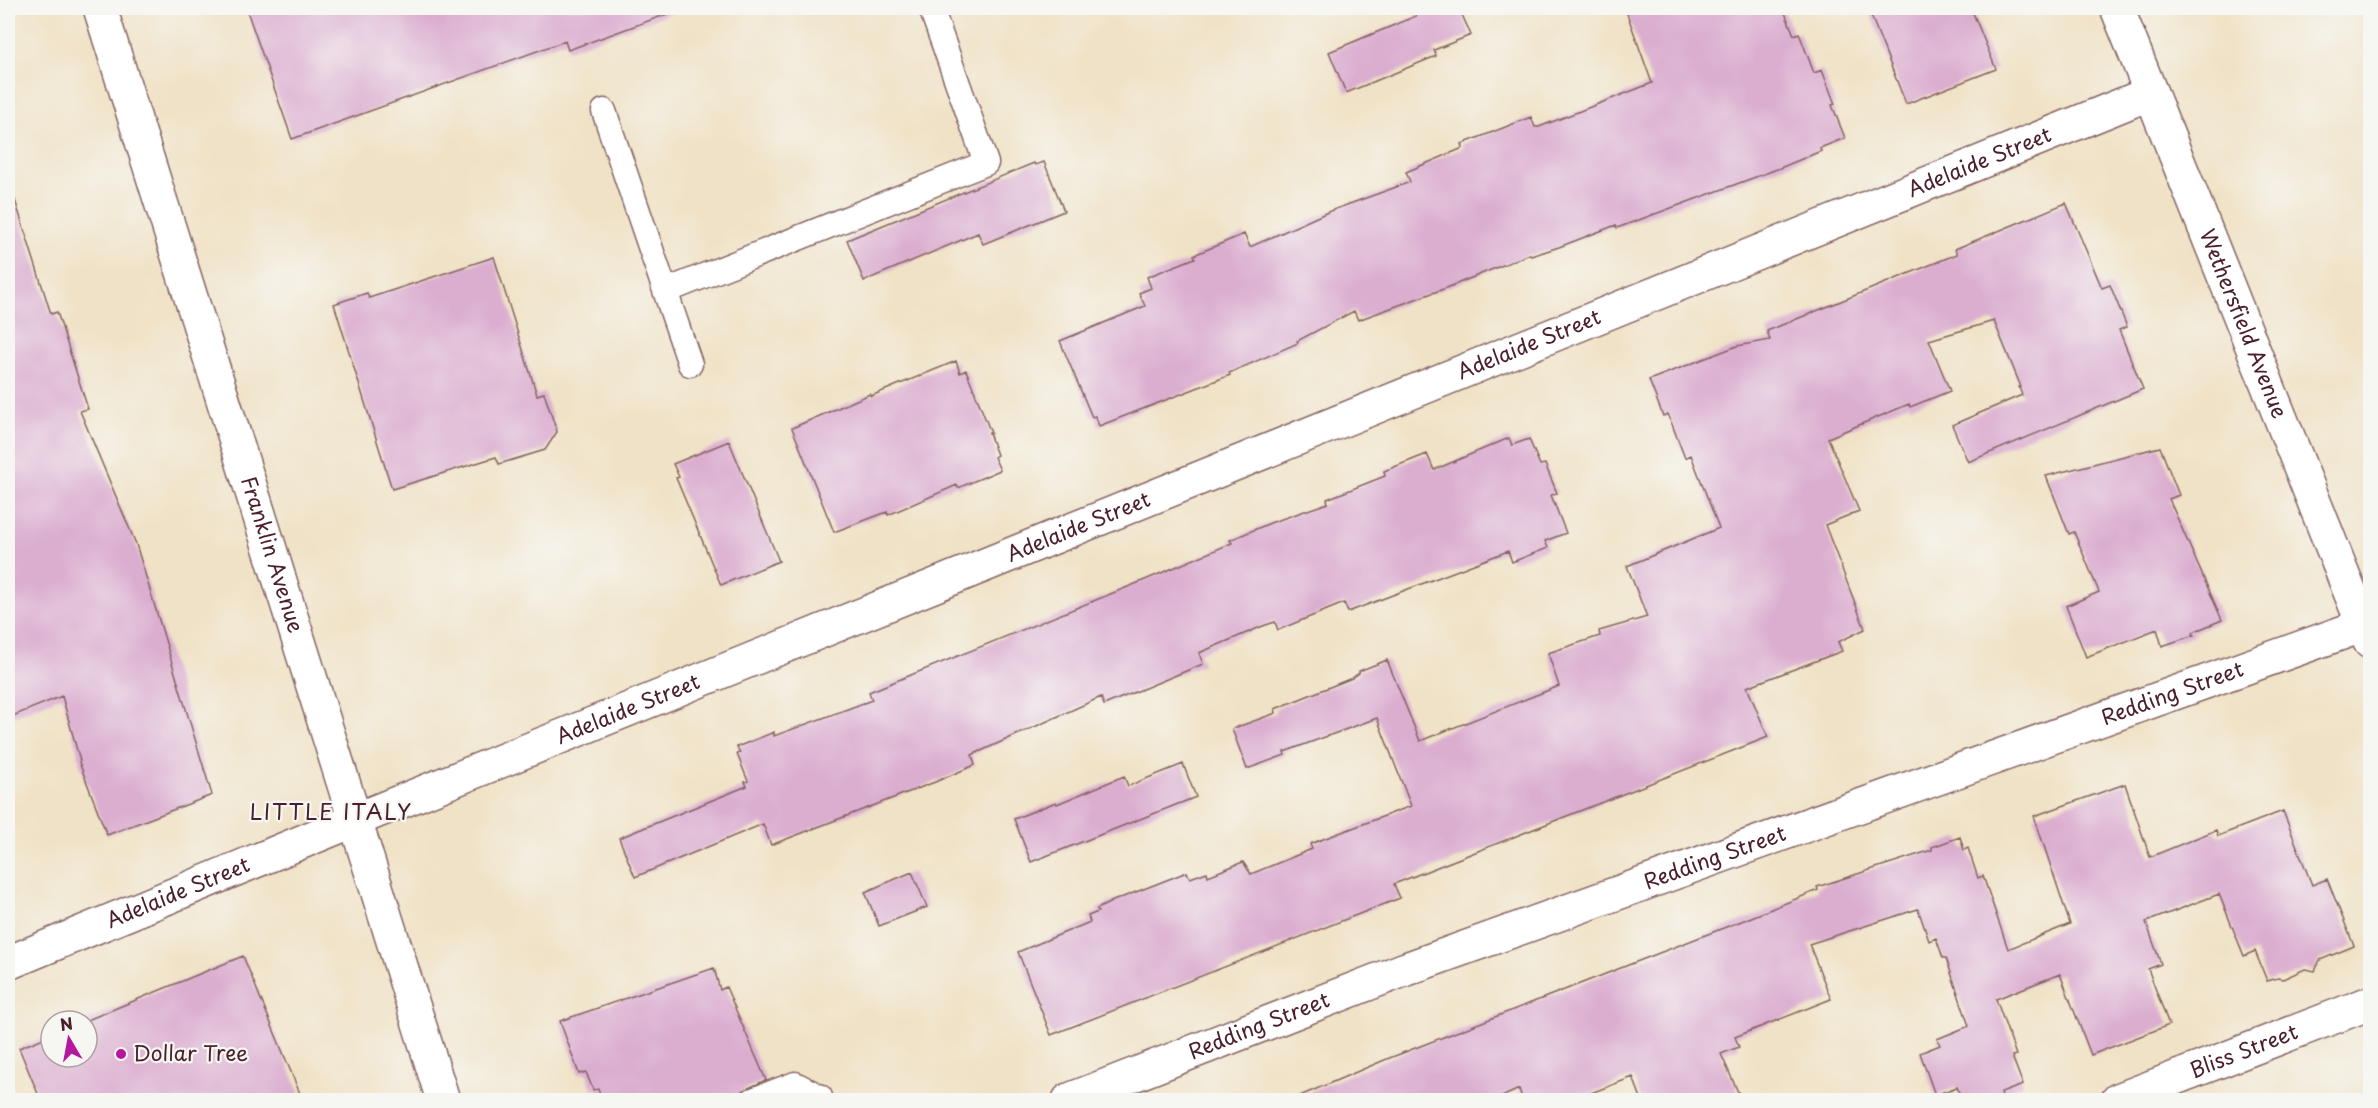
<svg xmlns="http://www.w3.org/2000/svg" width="2378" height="1108" viewBox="0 0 2378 1108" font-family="'Playpen Sans',sans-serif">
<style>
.building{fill:#dbaed0}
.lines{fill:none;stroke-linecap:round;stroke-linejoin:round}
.service-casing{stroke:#846361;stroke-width:27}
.minor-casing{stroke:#846361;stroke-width:36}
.secondary-casing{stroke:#846361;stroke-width:36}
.primary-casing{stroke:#846361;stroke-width:36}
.service{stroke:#fff;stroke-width:24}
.minor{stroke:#fff;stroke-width:33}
.secondary{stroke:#fff;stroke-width:33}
.primary{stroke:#fff;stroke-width:33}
.poi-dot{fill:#b5179e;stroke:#f6f6f2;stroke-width:2}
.labels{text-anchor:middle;stroke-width:4.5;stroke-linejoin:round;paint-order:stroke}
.street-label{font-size:21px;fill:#4a1f2b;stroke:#f6f6f2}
.poi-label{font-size:21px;fill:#4a1f2b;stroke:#f6f6f2;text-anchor:start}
.neighbourhood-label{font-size:22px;letter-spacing:1.5px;fill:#4a1f2b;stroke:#f6f6f2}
</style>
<rect width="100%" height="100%" fill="#f6f6f2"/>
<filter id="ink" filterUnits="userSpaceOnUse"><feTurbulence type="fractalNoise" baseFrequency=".0167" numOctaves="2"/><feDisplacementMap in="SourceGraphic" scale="12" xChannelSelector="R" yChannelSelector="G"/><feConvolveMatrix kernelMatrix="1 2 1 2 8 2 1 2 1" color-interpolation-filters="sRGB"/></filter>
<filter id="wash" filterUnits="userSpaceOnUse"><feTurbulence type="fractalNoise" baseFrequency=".008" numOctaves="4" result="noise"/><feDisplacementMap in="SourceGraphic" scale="24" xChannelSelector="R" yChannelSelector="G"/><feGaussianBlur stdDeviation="1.35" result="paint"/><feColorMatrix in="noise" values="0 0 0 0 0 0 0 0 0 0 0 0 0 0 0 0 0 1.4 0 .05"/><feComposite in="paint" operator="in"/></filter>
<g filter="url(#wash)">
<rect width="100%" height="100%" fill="#f0e2c6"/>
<g id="blocks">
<path class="building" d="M 246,8 L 673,8 L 673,12 L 568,50 L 565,41 L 292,139 Z
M 1412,8 L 1459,8 L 1471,35 L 1434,50 L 1436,56 L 1346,93 L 1329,52 L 1416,16 Z
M 1625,8 L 1783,8 L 1794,35 L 1799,33 L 1814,73 L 1822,70 L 1835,104 L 1832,105 L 1845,138 L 1820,148 L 1821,151 L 1780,168 L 1617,228 L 1616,225 L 1559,247 L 1531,256 L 1530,254 L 1449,287 L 1358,320 L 1354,311 L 1297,341 L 1298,343 L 1229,373 L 1230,375 L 1099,426 L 1095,416 L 1092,417 L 1060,341 L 1145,306 L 1139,293 L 1151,288 L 1147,277 L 1195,258 L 1194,255 L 1244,234 L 1250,247 L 1330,211 L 1410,182 L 1406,172 L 1463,148 L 1462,144 L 1531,117 L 1535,127 L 1539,127 L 1652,83 Z
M 1868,8 L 1971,8 L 1996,69 L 1906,104 Z
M 1044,162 L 1064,211 L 983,244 L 978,233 L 864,281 L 847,240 L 1034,163 L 1035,165 Z
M 15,200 L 51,314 L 57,312 L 88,409 L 80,411 L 136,544 L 212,795 L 107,835 L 79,762 L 80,761 L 62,696 L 8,718 L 8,202 Z
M 2066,203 L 2102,288 L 2110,285 L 2127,327 L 2119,330 L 2143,389 L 1968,462 L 1952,425 L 2022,395 L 2019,387 L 2021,387 L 1994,321 L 1929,340 L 1950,391 L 1910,407 L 1909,404 L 1828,438 L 1859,511 L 1825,525 L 1865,629 L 1838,642 L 1842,651 L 1747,687 L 1768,737 L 1394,884 L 1400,898 L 1051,1035 L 1018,952 L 1090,922 L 1088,916 L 1098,912 L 1097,909 L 1113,901 L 1187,872 L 1190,878 L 1207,872 L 1208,876 L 1243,862 L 1251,874 L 1312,849 L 1310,844 L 1411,806 L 1377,718 L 1284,752 L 1285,755 L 1247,769 L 1232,729 L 1276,713 L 1275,709 L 1352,678 L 1359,673 L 1359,671 L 1387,660 L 1420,741 L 1559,686 L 1548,653 L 1600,636 L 1599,631 L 1647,617 L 1627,566 L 1719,528 L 1691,455 L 1685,458 L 1668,414 L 1663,416 L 1649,380 L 1737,346 L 1770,340 L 1767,331 L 1957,254 L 1955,249 Z
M 494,257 L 537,395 L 544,393 L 557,432 L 545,450 L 499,464 L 496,457 L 392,489 L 334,304 L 367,293 L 369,298 Z
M 956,361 L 960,373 L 966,370 L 991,433 L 989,433 L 997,455 L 994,457 L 1000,470 L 958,488 L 957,485 L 888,515 L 887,512 L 834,532 L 792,428 L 870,394 L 871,396 Z
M 1509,438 L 1512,445 L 1529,439 L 1540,465 L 1545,464 L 1557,493 L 1551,495 L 1566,533 L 1545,541 L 1548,548 L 1512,562 L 1508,551 L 1348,612 L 1344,603 L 1278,630 L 1275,622 L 1263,626 L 1199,653 L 1203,664 L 1104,705 L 1101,697 L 972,755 L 975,765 L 935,782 L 771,845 L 763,824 L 635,877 L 619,838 L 747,786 L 745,782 L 748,781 L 737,754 L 740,753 L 737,747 L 774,732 L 774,736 L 872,700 L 869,692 L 1145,580 L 1232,543 L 1230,540 L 1270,523 L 1328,503 L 1327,499 L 1385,476 L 1384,471 L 1427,454 L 1434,470 Z
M 729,441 L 779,561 L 721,585 L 676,478 L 679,477 L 673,464 Z
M 2160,447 L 2179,495 L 2169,499 L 2222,620 L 2193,632 L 2194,635 L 2162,646 L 2157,629 L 2086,657 L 2066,606 L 2099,592 L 2074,532 L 2069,534 L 2046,476 Z
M 1183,764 L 1196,797 L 1031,862 L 1014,819 L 1056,802 L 1057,804 L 1124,776 L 1128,786 Z
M 2125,784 L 2150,857 L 2216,830 L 2218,836 L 2283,811 L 2312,885 L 2327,879 L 2354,946 L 2320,960 L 2315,971 L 2305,969 L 2283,979 L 2278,978 L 2267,981 L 2255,951 L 2244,956 L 2219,894 L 2146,922 L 2161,964 L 2148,969 L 2169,1025 L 2091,1055 L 2060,974 L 1996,999 L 2016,1055 L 2012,1056 L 2023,1085 L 2001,1093 L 2003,1101 L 1962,1101 L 1957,1087 L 1935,1095 L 1920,1053 L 1940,1045 L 1937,1039 L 1969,1026 L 1946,958 L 1943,958 L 1936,938 L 1929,941 L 1918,909 L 1809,944 L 1831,999 L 1735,1037 L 1739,1047 L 1721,1054 L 1742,1101 L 1642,1101 L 1633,1077 L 1570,1101 L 1523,1101 L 1519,1089 L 1493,1101 L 1288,1101 L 1387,1059 L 1744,920 L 1818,890 L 1817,887 L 1932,850 L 1932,847 L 1960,837 L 1964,850 L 1968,848 L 1978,878 L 1983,876 L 2008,949 L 2070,924 L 2034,816 Z
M 912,872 L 927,907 L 879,926 L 865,892 Z
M 243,956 L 303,1101 L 41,1101 L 19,1048 L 51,1035 L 51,1057 L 87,1057 L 87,1021 L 85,1021 Z
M 714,968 L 720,990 L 726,987 L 766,1080 L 742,1091 L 739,1101 L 602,1101 L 598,1089 L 593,1090 L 586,1072 L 579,1074 L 560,1021 Z"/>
</g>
</g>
<g filter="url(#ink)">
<use href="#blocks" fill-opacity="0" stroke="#846361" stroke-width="1.5"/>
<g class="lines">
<defs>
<path id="service" d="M 604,111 L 690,364
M 666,291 L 986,163 L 931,8
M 753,1100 L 795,1084 L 820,1097 L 821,1100"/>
<g id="minor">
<path id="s1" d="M 8,963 L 355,820 L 2151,93"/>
<path id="s2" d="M 1069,1100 L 1406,969 L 2364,625"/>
<path id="s3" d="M 2118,1100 L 2370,1003"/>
</g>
<g id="secondary">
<path id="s4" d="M 100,8 L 443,1100"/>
</g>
<g id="primary">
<path id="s5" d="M 2117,8 L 2370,642"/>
</g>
</defs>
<use href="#service" class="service-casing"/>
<use href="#minor" class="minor-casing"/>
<use href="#secondary" class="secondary-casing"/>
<use href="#primary" class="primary-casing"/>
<use href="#service" class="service"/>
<use href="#minor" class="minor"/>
<use href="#secondary" class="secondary"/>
<use href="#primary" class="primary"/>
</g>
</g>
<circle class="poi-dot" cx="121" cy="1054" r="6"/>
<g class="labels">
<g class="street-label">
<text dy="7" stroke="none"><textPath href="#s1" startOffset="2128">Adelaide Street</textPath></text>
<text dy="7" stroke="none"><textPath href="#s5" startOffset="340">Wethersfield Avenue</textPath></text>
<text dy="7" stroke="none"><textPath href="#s1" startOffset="1642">Adelaide Street</textPath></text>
<text dy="7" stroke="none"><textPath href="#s1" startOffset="1156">Adelaide Street</textPath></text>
<text dy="7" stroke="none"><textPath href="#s4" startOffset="573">Franklin Avenue</textPath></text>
<text dy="7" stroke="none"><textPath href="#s2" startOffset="1176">Redding Street</textPath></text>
<text dy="7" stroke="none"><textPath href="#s1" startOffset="670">Adelaide Street</textPath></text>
<text dy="7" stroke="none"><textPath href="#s2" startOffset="690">Redding Street</textPath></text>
<text dy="7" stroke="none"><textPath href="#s1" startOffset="184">Adelaide Street</textPath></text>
<text dy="7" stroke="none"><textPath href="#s2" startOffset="204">Redding Street</textPath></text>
<text dy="7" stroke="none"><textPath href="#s3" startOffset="135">Bliss Street</textPath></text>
</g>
<g class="poi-label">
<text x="133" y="1061">Dollar Tree</text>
</g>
<g class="neighbourhood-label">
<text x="331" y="820">LITTLE ITALY</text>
</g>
</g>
<rect width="2378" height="1108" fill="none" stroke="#f6f6f2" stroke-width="30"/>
<g transform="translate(69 1039) rotate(350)"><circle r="28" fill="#f6f6f2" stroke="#b1a0a2" stroke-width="1.5"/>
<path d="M0-4.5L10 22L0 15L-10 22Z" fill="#b5179e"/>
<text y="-9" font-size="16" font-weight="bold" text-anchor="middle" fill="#4a1f2b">N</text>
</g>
</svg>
